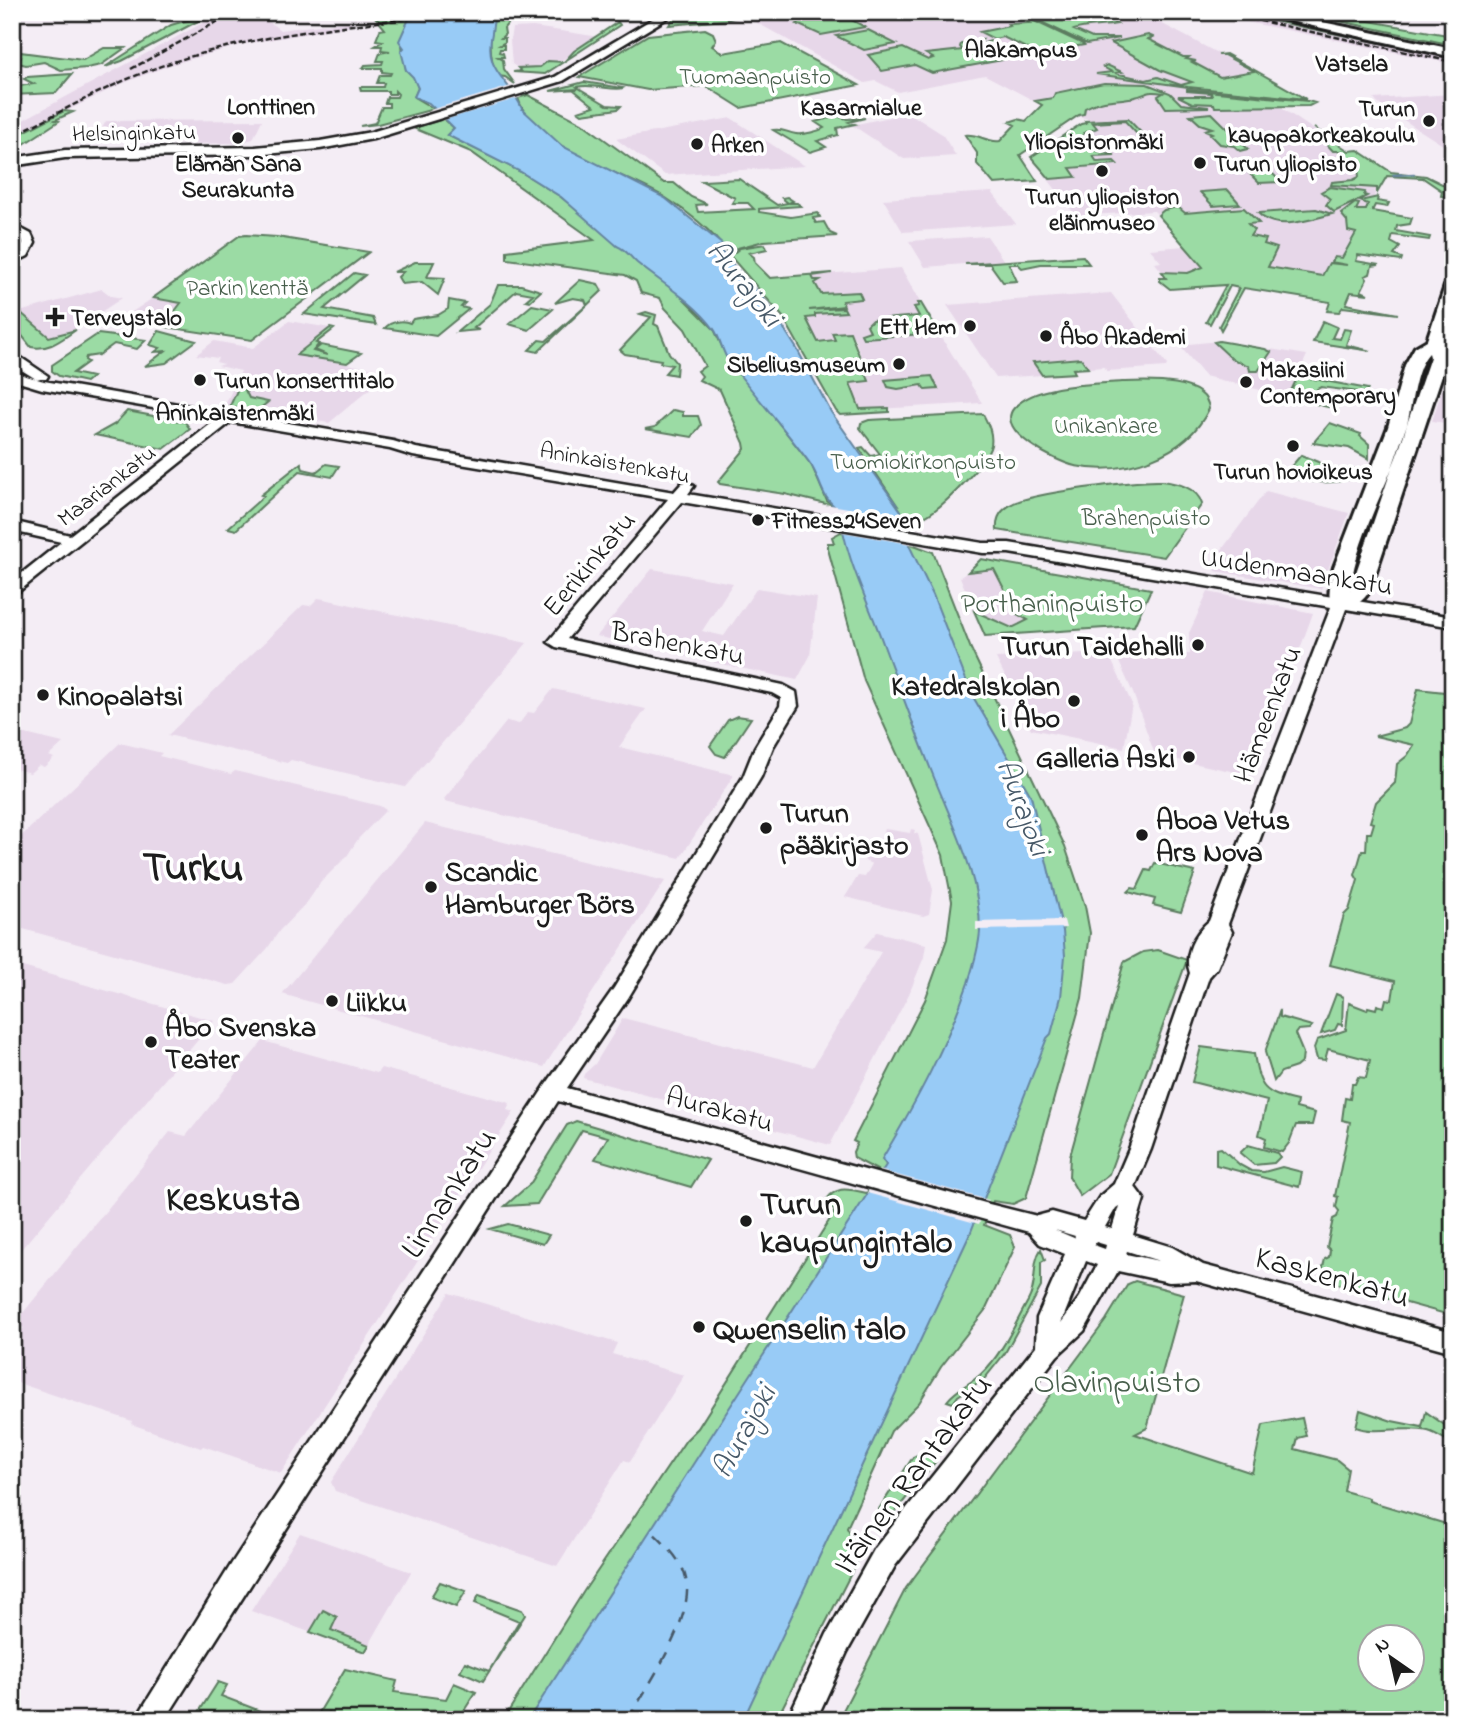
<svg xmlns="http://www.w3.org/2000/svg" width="1465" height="1732" viewBox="0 0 1465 1732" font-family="'Indie Flower',sans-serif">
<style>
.built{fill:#e7d7e9}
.green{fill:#9bdba4;stroke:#5c7c60;stroke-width:2;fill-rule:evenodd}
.water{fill:#98cbf6;stroke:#66859f;stroke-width:2}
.pier{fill:#f4edf5}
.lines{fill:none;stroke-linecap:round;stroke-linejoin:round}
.stream{stroke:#66859f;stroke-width:2.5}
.ferry{stroke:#475968;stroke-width:2.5;stroke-dasharray:12 10;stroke-linecap:butt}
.secondary-casing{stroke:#1c1c1c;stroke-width:5}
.primary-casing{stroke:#1c1c1c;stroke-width:5}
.highway-casing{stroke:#1c1c1c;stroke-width:6}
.secondary{fill:#fff;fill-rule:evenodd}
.primary{fill:#fff;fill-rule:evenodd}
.highway{fill:#fff;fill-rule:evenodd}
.rail{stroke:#1c1c1c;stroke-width:2.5;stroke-dasharray:6 2.5;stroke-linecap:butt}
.poi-dot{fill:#1c1c1c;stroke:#fff;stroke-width:2.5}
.labels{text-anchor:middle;stroke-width:7;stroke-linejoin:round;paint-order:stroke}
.far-park-label{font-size:23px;fill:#485f4c;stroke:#fff}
.far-poi-label{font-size:23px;font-weight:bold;fill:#1c1c1c;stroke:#fff;text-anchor:start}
.far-street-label{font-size:23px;fill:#1c1c1c;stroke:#fff}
.far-neighbourhood-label{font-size:24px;font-weight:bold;fill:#1c1c1c;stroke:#fff}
.street-label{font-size:28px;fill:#1c1c1c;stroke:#fff}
.park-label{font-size:28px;fill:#485f4c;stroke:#fff}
.poi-label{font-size:28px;font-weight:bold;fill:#1c1c1c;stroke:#fff;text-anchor:start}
.water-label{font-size:30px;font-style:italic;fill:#475968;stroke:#fff}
.near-street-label{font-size:33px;fill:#1c1c1c;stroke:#fff}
.near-poi-label{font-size:33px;font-weight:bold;fill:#1c1c1c;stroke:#fff;text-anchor:start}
.near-park-label{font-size:33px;fill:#485f4c;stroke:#fff}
.district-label{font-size:35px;font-weight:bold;fill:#1c1c1c;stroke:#fff}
.town-label{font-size:42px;font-weight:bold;fill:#1c1c1c;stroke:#fff}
</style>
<rect width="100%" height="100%" fill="#f4edf5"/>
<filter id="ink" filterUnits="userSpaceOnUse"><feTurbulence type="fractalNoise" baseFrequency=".0143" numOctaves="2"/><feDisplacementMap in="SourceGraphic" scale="14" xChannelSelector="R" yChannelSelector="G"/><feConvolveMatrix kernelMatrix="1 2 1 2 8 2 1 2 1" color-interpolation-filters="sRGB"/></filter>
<g filter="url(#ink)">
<path class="built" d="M 223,12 L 256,12 L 280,30 L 351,21 L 355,25 L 244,44 L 170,65 L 121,84 L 12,138 L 12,126 Z
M 797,12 L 1140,12 L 1308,101 L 1280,107 L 1372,169 L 1377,188 L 1374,196 L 1378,197 L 1331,302 L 1167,278 L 1155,263 L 1161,262 L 1150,249 L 1185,246 L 1158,215 L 1154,211 L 1076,216 L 1031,157 L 1091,120 L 1042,105 L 985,75 L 898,92 L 876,81 L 865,83 L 752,20 Z
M 1198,12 L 1230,12 L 1453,58 L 1453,64 Z
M 533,27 L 561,31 L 599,37 L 541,73 L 525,73 L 512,64 L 510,40 L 512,28 Z
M 1453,94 L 1453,147 L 1443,145 L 1377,103 L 1374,99 Z
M 909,113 L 942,134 L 956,156 L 904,159 L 852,125 Z
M 731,118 L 805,166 L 665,175 L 616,139 Z
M 262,120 L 253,139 L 239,143 L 195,144 L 196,140 L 95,141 L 106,121 Z
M 992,192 L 1016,224 L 903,232 L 883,199 Z
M 987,236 L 1004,261 L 925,267 L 909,241 Z
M 901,268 L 928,315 L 876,319 L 870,331 L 862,333 L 863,338 L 939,333 L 982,403 L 860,410 L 850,382 L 869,381 L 855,339 L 850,332 L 833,333 L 835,340 L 818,342 L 806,318 L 815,316 L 801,304 L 787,277 Z
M 102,289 L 111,296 L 122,298 L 53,344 L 12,314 Z
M 1111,293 L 1167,365 L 1166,367 L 1107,371 L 1104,367 L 1073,369 L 1075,373 L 996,378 L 947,305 Z
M 153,298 L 181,302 L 159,326 L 120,320 Z
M 289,321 L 330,328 L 297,355 L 390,372 L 329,423 L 225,405 L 241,371 L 218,366 L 224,364 L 216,362 L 218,358 L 196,355 L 214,341 L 253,348 Z
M 1219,341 L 1307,355 L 1288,397 L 1205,376 L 1179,345 Z
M 1446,377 L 1453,378 L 1453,424 L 1432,421 Z
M 1266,491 L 1349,513 L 1321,589 L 1215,571 L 1223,561 L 1217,556 Z
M 652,569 L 733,583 L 702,631 L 724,636 L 757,588 L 817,598 L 810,656 L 797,680 L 684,656 L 691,646 L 683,644 L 678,650 L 631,640 L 628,644 L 597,636 Z
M 994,569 L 1012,607 L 1029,620 L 1011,629 L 974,611 L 960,577 L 968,572 Z
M 1208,592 L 1313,613 L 1254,776 L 1155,755 L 1133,693 L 1115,653 L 1190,654 L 1189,633 Z
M 318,598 L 324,599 L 527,643 L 405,787 L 291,760 L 287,763 L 168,735 L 303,605 L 310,606 Z
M 1108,653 L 1132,704 L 1124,748 L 1031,729 L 996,658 Z
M 553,689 L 646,709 L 619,747 L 734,775 L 680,858 L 445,801 L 444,799 L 507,721 L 519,724 L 528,712 L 534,713 Z
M 12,730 L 21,733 L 63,743 L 49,756 L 54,758 L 44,767 L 39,765 L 30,773 L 12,768 Z
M 120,743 L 162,753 L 159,756 L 231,774 L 235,771 L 380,806 L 386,810 L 358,839 L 347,856 L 321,882 L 308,901 L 280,930 L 267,949 L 235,984 L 228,985 L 12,926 L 12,845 Z
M 425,823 L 665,881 L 544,1067 L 282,994 Z
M 885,829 L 910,833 L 911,829 L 915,830 L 914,833 L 918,834 L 933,890 L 929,914 L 923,916 L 845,897 L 858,876 L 865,877 L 872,864 L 865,861 L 862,854 L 871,852 L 869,845 L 865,844 L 869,838 L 881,841 Z
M 877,932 L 926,944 L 924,957 L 909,994 L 830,1145 L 583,1078 L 584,1074 L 595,1064 L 623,1018 L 813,1067 L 881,952 L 863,948 Z
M 12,964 L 214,1021 L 12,1260 Z
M 263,1041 L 377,1073 L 381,1068 L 510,1103 L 507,1110 L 514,1112 L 281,1473 L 203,1446 L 201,1448 L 131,1424 L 132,1421 L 12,1381 L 12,1342 L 24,1328 L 14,1324 L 170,1132 L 186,1136 Z
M 449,1293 L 617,1343 L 612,1354 L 684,1375 L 630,1462 L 624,1460 L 557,1566 L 335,1491 L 331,1482 Z
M 300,1533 L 411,1572 L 365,1652 L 251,1611 Z"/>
<path class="green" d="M 215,12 L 122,61 L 105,67 L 171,25 Z
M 371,12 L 412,12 L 401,39 L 406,70 L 414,77 L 418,88 L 414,97 L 434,109 L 378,124 L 360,126 L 375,123 L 382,107 L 389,107 L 389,103 L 385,103 L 387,97 L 397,97 L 398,94 L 395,91 L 395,94 L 388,94 L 388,91 L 361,91 L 360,87 L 383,87 L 384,83 L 377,83 L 380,75 L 390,75 L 391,73 L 382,72 L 382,68 L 363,68 L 365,65 L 382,64 L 383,61 L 377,61 L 380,53 L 390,51 L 381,50 L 382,46 L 375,46 L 383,41 L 376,40 L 380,30 L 385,29 Z
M 498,12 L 517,12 L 504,28 L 505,34 L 501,38 L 505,38 L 505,42 L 500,45 L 504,45 L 504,49 L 500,49 L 499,52 L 503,53 L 504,57 L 498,57 L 503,60 L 504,69 L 515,84 L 505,77 L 498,76 C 489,62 487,24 498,12 Z
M 678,12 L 726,12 L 742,16 L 725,20 L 669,25 Z
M 837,12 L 865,27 L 821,35 L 797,24 L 803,20 L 791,13 Z
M 1033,12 L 1091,12 L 1117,24 C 1103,27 1088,25 1074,30 L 1092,38 L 1120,38 L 1087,44 L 1035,19 L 1043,17 Z
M 1230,12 L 1245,12 L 1439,52 L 1453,58 Z
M 1297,12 L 1319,12 L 1453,36 L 1453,45 Z
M 1032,20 L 1083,44 L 1084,45 L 1036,53 L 1003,37 L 994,39 L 980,32 L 1010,26 L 1008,24 L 1030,23 L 1027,21 Z
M 618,22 L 620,25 L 545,74 L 513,72 L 521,71 L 518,68 L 540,67 L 548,61 L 564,62 L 574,51 Z
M 705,29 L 713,33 L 716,40 L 712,46 L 723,53 L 781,43 L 859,85 L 741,108 L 706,86 L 648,90 L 579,77 L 648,35 Z
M 868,30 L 896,44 L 864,50 L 836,36 Z
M 1148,35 L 1153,37 L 1148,39 L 1183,57 L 1189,57 L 1186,59 L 1196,61 L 1192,62 L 1220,77 L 1254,71 L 1224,55 L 1218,55 L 1226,54 L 1306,99 L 1188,87 L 1096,74 L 1112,72 L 1103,67 L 1107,65 L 1122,72 L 1115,73 L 1146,80 L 1158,77 L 1181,85 L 1192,82 L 1160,70 L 1111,43 Z
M 982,40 L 977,46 L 990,41 L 1020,57 L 1011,55 L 1002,60 L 932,73 L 915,65 L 882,71 L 868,55 L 903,48 L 928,60 L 933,58 L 926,54 L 963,50 L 960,47 L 961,44 Z
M 104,48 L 125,48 L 101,65 L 87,68 L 61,70 L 44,62 L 26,65 L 18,63 L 21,57 L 12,57 L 12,51 L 83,60 Z
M 72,74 L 56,93 L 12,95 L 12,87 L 34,84 L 24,79 L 27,77 Z
M 584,82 L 623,88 C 616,92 593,83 577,87 L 607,105 L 621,106 L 618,109 L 582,114 L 578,111 L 594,106 L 574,90 L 578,89 L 550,91 Z
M 1104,83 L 1147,84 L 1170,93 L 1181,104 L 1209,107 L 1166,108 L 1158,96 L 1163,93 C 1147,90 1148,94 1135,97 C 1117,101 1102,98 1085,108 L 1084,114 L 1079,115 L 1020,155 L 1037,181 L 994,184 L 977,164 L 977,153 L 965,135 C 978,133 987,143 1000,141 L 1015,125 L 1009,122 L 1018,119 L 1026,121 L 1042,105 L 1035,101 L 1053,98 L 1055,93 Z
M 1187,89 L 1308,101 L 1315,103 L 1309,106 L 1215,107 L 1214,104 L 1192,103 L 1178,96 L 1212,96 L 1211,93 L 1187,91 Z
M 528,95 L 582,123 L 664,183 L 674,183 L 691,197 L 707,204 L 696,205 L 698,212 L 754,209 L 748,203 L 732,203 L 735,198 L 702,181 L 739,179 L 777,205 L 788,203 L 782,198 L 787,197 L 793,201 L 789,203 L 797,203 L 801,206 L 759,209 L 759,212 L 791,217 L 818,213 L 820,217 L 813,218 L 816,223 L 824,222 L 830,233 L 837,236 L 764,241 L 726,251 C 713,231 685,210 666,198 C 624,172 534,149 518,98 Z
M 64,111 L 73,112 L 55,120 L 59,121 L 12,152 L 12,138 Z
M 1212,113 L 1248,149 L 1240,151 L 1234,146 L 1220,144 L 1210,134 L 1212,133 L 1205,130 L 1212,128 L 1200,124 L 1190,115 Z
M 837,116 L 847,119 L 865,118 L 849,122 L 855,124 L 837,128 L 838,135 L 817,141 L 826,147 L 810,152 L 773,130 C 783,128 787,133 796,134 C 804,135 819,131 824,128 L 815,122 Z
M 444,119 L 454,128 L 447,135 L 521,172 L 561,197 L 673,288 L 714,329 L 730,364 L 744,378 L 812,466 L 827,501 L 834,506 L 785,494 L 720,484 L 718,482 L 745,449 L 744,443 L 720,390 L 699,380 L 702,376 L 698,371 L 705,366 L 685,329 L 665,308 L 660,298 L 641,293 L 636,281 L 625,275 L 507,259 L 507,251 L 594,240 L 471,152 L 413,128 Z
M 1128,119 L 1152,144 L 1147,145 L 1125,121 L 1093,123 L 1097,128 L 1084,133 L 1080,139 L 1090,149 L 1115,155 L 1093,156 L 1097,162 L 1114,161 L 1117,164 L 1070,168 L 1076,177 L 1050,179 L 1031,157 L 1081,124 L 1086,123 L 1085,121 Z
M 1314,128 L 1349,151 L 1358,150 L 1391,172 L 1426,176 L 1452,189 L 1447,197 L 1441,196 L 1442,191 L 1423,178 L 1387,176 L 1377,193 L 1377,188 L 1331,185 L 1332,182 L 1353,180 L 1359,177 L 1358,167 L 1342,152 L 1344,151 L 1333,151 L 1322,139 L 1328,137 Z
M 1261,162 L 1281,182 L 1259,183 L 1240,164 Z
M 1330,187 L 1365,192 L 1364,195 L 1367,196 L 1334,212 L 1326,205 L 1330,199 L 1321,192 Z
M 1228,190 L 1240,204 L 1213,206 L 1200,192 Z
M 1378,197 L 1377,201 L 1389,203 L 1387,207 L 1375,205 L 1372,211 L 1412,218 L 1410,224 L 1397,226 L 1396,231 L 1430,237 L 1429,240 L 1393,235 L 1391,242 L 1400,247 L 1394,255 L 1402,258 L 1401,261 L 1358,255 L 1356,261 L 1379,265 L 1372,266 L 1370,274 L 1365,276 L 1367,279 L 1361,291 L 1368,294 L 1351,292 L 1346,304 L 1398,314 L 1343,307 L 1339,312 L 1327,311 L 1330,302 L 1244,288 L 1221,330 L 1219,326 L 1239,288 L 1230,286 L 1210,324 L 1206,322 L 1226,285 L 1170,289 L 1160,281 L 1160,278 L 1166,278 L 1162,272 L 1188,273 L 1203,267 L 1158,215 L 1164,210 L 1178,207 L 1185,213 L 1244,208 L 1259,223 L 1248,224 L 1254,230 L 1250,236 L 1266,239 L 1264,244 L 1277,248 L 1268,267 L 1322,276 L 1329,263 L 1347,265 L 1331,262 L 1334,257 L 1342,258 L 1356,233 L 1348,231 L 1347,221 L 1341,214 L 1355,203 L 1359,204 L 1356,210 L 1366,210 L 1368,204 L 1360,201 Z
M 1316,209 L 1332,214 C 1309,220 1275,232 1258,213 Z
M 246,235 L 277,237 L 369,252 L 252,340 L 159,326 L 168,320 L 181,303 L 153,298 L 239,236 Z
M 765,244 L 767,249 L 749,253 L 754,257 L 755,263 L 770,278 L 832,273 L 812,276 L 814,280 L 820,280 L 815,283 L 821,294 L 859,292 L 862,299 L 842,301 L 844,306 L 809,310 L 844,308 L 846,312 L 815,314 L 815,317 L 806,318 L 818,342 L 835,340 L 832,333 L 850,332 L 869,381 L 850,383 L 860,409 L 889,408 L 889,412 L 840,415 L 836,411 L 783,317 L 730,256 L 740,248 Z
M 1083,256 L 1089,264 L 1041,264 L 1022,268 L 1018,264 L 1009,264 L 1017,281 L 1003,282 L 990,264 L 965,264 Z
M 415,262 L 434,262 L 427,277 L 445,278 L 438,295 L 422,282 L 402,284 L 398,277 L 403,272 L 394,272 Z
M 354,273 L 365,275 L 324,309 L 373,318 L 376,325 L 304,314 Z
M 580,280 L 598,284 L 602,291 L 538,352 L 529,350 L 539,340 L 546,341 L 587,305 L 585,300 L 573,298 L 555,303 Z
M 498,285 L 521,285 L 541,291 L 530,301 L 526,300 L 533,294 L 516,291 L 474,328 L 479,330 L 457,332 L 490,304 Z
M 449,300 L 465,303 L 461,307 L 469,309 L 436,336 L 385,328 C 391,321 403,320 410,323 L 413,319 L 438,315 L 448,309 Z
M 918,303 L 921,303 L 939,333 L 863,338 L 861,334 L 870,331 L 867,325 L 872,320 L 919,316 L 914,307 L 919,306 Z
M 532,305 L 553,309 L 529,330 L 509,324 Z
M 20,312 L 49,337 L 76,330 C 62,339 49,351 31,347 L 13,324 L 16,323 L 12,313 Z
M 646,312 L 656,315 L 654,324 L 658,326 L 669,353 L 677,363 L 676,375 L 665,373 L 672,365 L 660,363 L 661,360 L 625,354 L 620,350 L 651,317 L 640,314 Z
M 1323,321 L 1337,327 L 1332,338 L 1340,339 L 1344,329 L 1351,330 L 1346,345 L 1371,351 L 1313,342 Z
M 330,328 L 334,329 L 316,343 L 319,344 L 313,351 L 327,355 L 315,350 L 321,345 L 361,353 L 347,363 L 296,355 Z
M 159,331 L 196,341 L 166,363 L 145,366 L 165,351 L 155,352 L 160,348 L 150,345 Z
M 98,334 L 146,340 L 137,349 L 114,344 L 99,355 L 86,357 L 85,360 L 88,362 L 73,373 L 92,377 L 86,382 L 59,376 L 52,371 L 52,365 Z
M 1219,341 L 1265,349 L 1271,352 L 1258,371 L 1250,371 L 1249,366 L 1232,359 L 1214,342 Z
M 1081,358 L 1088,368 L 1073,369 L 1075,373 L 1042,375 L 1033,362 Z
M 932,376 L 938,389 L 925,390 L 922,385 L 898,389 L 888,387 L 885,380 Z
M 1298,376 L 1368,389 L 1366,393 L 1321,387 L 1317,389 L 1313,398 L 1330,401 L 1328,407 L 1288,397 Z
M 1122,382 C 1145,381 1207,377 1209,409 C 1186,456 1125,476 1075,466 C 1057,462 994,431 1014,408 C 1035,384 1093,384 1122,382 Z
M 239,386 L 243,386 L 249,398 L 268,402 L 257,411 L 230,406 Z
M 673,410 L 683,412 L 683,416 L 698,416 L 701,425 L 692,437 L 645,429 L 655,427 Z
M 127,411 L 185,422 L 190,429 L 164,449 L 95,435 L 115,424 Z
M 983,414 C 988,424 993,433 991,445 C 987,463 941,509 924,517 C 917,519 909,519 902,517 L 901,511 L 859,448 L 863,447 L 871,456 L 880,454 L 860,428 L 861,423 L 869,420 Z
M 1330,423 L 1361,434 L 1360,436 L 1369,444 L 1369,459 L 1349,448 L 1313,443 Z
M 1301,455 L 1335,469 L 1366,469 C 1345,489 1308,482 1283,476 Z
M 301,463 L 303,469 L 316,472 L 326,464 L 339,466 L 332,477 L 300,471 L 236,530 L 228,528 L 264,496 L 261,495 Z
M 1161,481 C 1177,483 1197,487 1202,504 L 1164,557 L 997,530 C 996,517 1001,510 1012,504 C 1031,493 1137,480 1161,481 Z
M 841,532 L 914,545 L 933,552 L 971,649 L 1065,846 L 1085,906 L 1090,933 L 1082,998 L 1026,1198 L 1013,1204 L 993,1201 L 984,1225 L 1010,1235 L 1015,1247 L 986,1309 L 941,1367 L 919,1403 L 891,1431 L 847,1528 L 861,1554 L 776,1720 L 503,1720 L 584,1591 L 686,1440 L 698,1428 L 832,1216 L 835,1210 L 823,1205 C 834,1185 846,1188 867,1193 L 877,1170 L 854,1158 L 853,1152 L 857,1143 L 853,1141 L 925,1000 L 947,939 L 952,901 L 943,855 L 864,681 L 828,549 L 828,543 L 834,543 L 832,537 Z
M 981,559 L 1151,589 L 1134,626 L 985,636 L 974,611 L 1012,628 L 1028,620 L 1017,614 L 994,569 L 968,572 Z
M 1418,689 L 1453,693 L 1453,1316 L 1320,1279 L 1325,1259 L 1329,1257 L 1330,1250 L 1327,1247 L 1333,1219 L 1337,1217 L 1339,1211 L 1336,1207 L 1338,1197 L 1335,1196 L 1350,1122 L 1342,1120 L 1345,1098 L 1350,1099 L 1352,1084 L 1355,1084 L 1358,1077 L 1366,1078 L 1370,1060 L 1328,1049 L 1325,1060 L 1317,1059 L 1314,1048 L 1317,1040 L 1346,1030 L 1349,1003 L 1367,1010 L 1368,1007 L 1376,1009 L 1377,1005 L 1384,1007 L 1386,999 L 1392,1000 L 1395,981 L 1330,965 L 1344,915 L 1349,910 L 1358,880 L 1355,875 L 1362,851 L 1366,851 L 1367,833 L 1371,833 L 1374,823 L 1370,822 L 1376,802 L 1395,783 L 1397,764 L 1407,756 L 1414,745 L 1375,736 L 1405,728 L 1409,724 Z
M 737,716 L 751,718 L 725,757 L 716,754 L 710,746 L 728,720 Z
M 1155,863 L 1195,872 L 1181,912 L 1153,905 L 1155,899 L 1128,892 L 1132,888 L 1137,889 L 1146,870 L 1151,871 Z
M 1158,950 L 1187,960 L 1109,1174 L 1080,1196 L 1069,1177 L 1070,1156 L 1124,962 L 1143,952 Z
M 1336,994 L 1343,997 L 1342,1025 L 1338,1024 L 1335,1030 L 1321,1034 Z
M 1280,1010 L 1280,1017 L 1312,1026 L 1309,1029 L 1298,1030 L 1295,1034 L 1303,1053 L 1302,1062 L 1296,1067 L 1281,1072 L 1274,1081 L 1265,1052 Z
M 1201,1047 L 1254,1054 C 1260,1089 1263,1093 1297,1101 L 1296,1108 L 1315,1113 L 1312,1125 L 1296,1125 L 1289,1143 L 1282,1152 L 1264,1147 L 1266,1138 L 1259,1135 L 1267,1101 L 1192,1082 Z
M 576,1121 L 708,1160 L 691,1187 L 595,1159 L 608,1137 L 582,1130 L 537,1204 L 505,1206 L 530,1184 L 567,1125 Z
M 1248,1145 L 1277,1153 L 1280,1157 L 1274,1163 L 1254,1165 L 1240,1153 Z
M 1221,1148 L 1240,1165 L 1251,1171 L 1264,1172 L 1282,1167 L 1302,1172 L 1299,1187 L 1216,1165 L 1216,1149 Z
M 508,1224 L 549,1235 L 543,1244 L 490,1229 Z
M 1041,1249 L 1045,1260 L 1041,1262 L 1041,1287 L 1005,1353 L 985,1378 L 958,1396 L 953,1403 L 947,1401 C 957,1388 971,1384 981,1374 C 1001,1356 1015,1324 1028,1301 C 1038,1284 1031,1264 1041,1249 Z
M 1135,1281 L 1184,1294 L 1147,1428 L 1135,1434 L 1252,1473 L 1263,1425 L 1302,1418 L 1306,1436 L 1298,1438 L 1295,1449 L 1337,1460 L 1348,1469 L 1344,1491 L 1369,1498 L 1369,1501 L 1453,1526 L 1453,1720 L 838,1720 L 906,1588 L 1106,1320 L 1128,1284 ZM 1370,1638 L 1412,1638 L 1412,1680 L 1370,1680 Z
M 1360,1410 L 1392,1421 L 1422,1427 L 1426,1412 L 1453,1431 L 1453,1444 C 1445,1440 1436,1433 1428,1431 C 1406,1425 1376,1435 1356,1427 Z
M 919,1454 L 932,1457 L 936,1461 L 891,1517 L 888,1520 L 882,1518 L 879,1509 L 913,1457 Z
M 440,1582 L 466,1591 L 456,1607 L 431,1597 Z
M 479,1595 L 522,1610 L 525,1615 L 483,1681 L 460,1671 L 465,1662 L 489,1671 L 519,1621 L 475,1603 Z
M 323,1610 L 337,1617 L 331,1630 L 369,1645 L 365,1652 L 310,1632 Z
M 345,1669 L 397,1681 L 394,1692 L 446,1699 L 454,1683 L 476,1692 L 458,1720 L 338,1720 L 340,1717 L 329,1712 L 326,1716 L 333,1720 L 306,1720 L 311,1713 L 317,1716 Z
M 218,1682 L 227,1685 L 221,1696 L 263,1712 L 259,1720 L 233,1720 L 215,1712 L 210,1720 L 197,1715 Z"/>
<path class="water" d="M 412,12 L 498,12 C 493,18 493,25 492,33 C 483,73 510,78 522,109 L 562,146 L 665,198 L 723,245 L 717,247 L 769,305 L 797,349 L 831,412 L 901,511 L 909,545 L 933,595 L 972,695 L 1031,796 L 1063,931 L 1065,956 L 1061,997 L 1051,1034 L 1047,1038 L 970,1234 L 743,1720 L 528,1720 L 886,1165 L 882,1159 C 916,1102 947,1045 968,983 C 973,967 979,948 980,931 C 980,876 953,825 933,775 C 916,733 900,689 884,646 C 869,603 844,556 840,511 C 818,495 823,482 809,462 C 784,428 754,394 730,363 C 722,353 721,339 714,329 C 694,302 662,283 637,263 C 629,256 627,250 617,246 L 561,197 L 521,172 L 447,135 L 454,128 L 429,103 L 414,97 L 418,88 L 413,77 L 406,70 L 401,51 L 404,48 L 399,41 Z"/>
<path class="pier" d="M 511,86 L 522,97 L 441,121 L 430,110 Z
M 825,504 L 906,518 L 915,545 L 841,532 L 837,512 Z
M 1064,920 L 1066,928 L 976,930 L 976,922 Z
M 879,1170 L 989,1200 L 979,1224 L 867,1193 Z"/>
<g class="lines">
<path class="stream" d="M 1393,175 L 1414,174"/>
<path class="ferry" d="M 628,1720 C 647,1686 695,1618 686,1579 C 682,1560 665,1544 651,1531"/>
<defs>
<path id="secondary" d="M 12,224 L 31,234 L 35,243 L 28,256 L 12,264 L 12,255 L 19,251 L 23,243 L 22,239 L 12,233 Z
M 12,354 L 17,355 L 48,376 L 46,379 L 36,379 L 12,364 Z
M 12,372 L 44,381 L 393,441 L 416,448 L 674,492 L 682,483 L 687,482 L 694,486 L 688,494 L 983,543 L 1009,543 L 1453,617 L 1453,627 L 1346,609 L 1228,924 L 1232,932 L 1217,968 L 1209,977 L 1151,1149 L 1135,1187 L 1144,1199 L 1133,1235 L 1172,1247 L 1203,1265 L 1453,1332 L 1453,1352 L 1196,1281 L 1169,1282 L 1118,1271 L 1084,1331 L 1057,1356 L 895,1566 L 847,1652 L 816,1720 L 787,1720 L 827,1634 L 875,1548 L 1036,1346 L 1037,1318 L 1065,1254 L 1040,1244 L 1029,1232 L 558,1101 L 165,1720 L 135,1720 L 232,1563 L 545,1086 L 614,988 L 743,777 L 755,747 L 780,706 L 781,698 L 772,693 L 556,647 L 548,642 L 668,499 L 413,456 L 390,449 L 231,422 L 18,592 L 12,594 L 12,581 L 61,542 L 12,531 L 12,521 L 70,535 L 217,419 L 42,389 L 12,380 ZM 682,502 L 983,553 L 1009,553 L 1331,607 L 1209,921 C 1195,933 1183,954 1190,973 L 1129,1149 L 1114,1184 L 1100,1196 L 1084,1221 L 1052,1212 L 1037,1216 L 989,1204 L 567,1088 L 628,998 L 761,777 L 773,747 L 798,706 L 796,692 L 783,685 L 567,639 ZM 1119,1206 L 1112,1229 L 1105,1227 L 1116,1208 ZM 1055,1230 L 1075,1236 L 1074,1238 ZM 1096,1242 L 1106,1245 L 1105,1249 L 1094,1245 ZM 1127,1251 L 1156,1260 L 1159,1261 L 1126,1254 ZM 1086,1261 L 1097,1265 L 1080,1297 L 1061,1323 Z"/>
<path id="primary" d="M 664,12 L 677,12 L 563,81 L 373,139 L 320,149 L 255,155 L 65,158 L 12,166 L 12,158 L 65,150 L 255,147 L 320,141 L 371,132 L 555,77 Z"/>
<path id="highway" d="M 1249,12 L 1274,12 L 1453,49 L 1453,57 Z
M 1453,281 L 1453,313 L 1443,343 L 1448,357 L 1370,590 C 1363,603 1348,612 1333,608 C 1326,596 1331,580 1334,567 L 1388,427 L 1405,365 L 1415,347 L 1427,340 L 1445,286 ZM 1429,353 L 1430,357 L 1350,590 C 1358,529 1394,478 1408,420 C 1413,399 1415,368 1429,353 Z"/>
</defs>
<use href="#secondary" class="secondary-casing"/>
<use href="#primary" class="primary-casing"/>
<use href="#highway" class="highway-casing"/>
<use href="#secondary" class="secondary"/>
<use href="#primary" class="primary"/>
<use href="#highway" class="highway"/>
<path class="rail" d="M 1218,12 L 1453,62
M 131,69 L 235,12
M 12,136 C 63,111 113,82 167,64 C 265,31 369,23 471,12"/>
</g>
</g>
<g class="poi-dot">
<circle cx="1429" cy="121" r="7"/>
<circle cx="238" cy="138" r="7"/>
<circle cx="697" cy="144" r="7"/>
<circle cx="1200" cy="163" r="7"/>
<circle cx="1102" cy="171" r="7"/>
<path d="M51.5 306.5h7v7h7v7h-7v7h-7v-7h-7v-7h7z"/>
<circle cx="970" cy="326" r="7"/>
<circle cx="1046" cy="336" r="7"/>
<circle cx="899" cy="364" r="7"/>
<circle cx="200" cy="380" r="7"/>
<circle cx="1246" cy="382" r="7"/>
<circle cx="1293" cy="446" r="7"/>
<circle cx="758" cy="520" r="7"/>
<circle cx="1198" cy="645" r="7"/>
<circle cx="43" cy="695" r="7"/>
<circle cx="1074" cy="701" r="7"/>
<circle cx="1189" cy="757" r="7"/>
<circle cx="766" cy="828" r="7"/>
<circle cx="1142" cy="835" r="7"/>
<circle cx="431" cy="887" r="7"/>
<circle cx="332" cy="1001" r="7"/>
<circle cx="151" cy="1042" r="7"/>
<circle cx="746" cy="1221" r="7"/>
<circle cx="699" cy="1327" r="7"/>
</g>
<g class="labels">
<g class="far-park-label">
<text x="755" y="84">Tuomaanpuisto</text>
<text x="247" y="295">Parkin kenttä</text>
<text x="1106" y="433">Unikankare</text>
<text x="923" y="469">Tuomiokirkonpuisto</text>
<text x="1146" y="525">Brahenpuisto</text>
</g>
<g class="far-poi-label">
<text x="1415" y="116" text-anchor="end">Turun<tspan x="1415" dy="26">kauppakorkeakoulu</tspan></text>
<text x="711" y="152">Arken</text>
<text x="238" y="171" text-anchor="middle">Elämän Sana<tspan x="238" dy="26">Seurakunta</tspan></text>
<text x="1214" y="171">Turun yliopisto</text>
<text x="1102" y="204" text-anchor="middle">Turun yliopiston<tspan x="1102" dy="26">eläinmuseo</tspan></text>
<text x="71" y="325">Terveystalo</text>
<text x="956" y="334" text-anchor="end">Ett Hem</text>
<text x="1060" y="344">Åbo Akademi</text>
<text x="885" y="372" text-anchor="end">Sibeliusmuseum</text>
<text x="1260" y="377">Makasiini<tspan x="1260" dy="26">Contemporary</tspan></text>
<text x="214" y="388">Turun konserttitalo</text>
<text x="1293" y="479" text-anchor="middle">Turun hovioikeus</text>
<text x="772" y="528">Fitness24Seven</text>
</g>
<g class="far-street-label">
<text transform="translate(134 132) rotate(-1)" y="8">Helsinginkatu</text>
<text transform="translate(615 462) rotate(10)" y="8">Aninkaistenkatu</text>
<text transform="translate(106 485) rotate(-38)" y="8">Maariankatu</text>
</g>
<g class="far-neighbourhood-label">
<text x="1021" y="57">Alakampus</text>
<text x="1352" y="71">Vatsela</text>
<text x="271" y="114">Lonttinen</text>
<text x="861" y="115">Kasarmialue</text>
<text x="1094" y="149">Yliopistonmäki</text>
<text x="235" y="420">Aninkaistenmäki</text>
</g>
<g class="street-label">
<text transform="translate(588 563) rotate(-50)" y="10">Eerikinkatu</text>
<text transform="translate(1297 570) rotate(9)" y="10">Uudenmaankatu</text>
<text transform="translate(678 642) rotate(11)" y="10">Brahenkatu</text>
<text transform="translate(1266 714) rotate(-69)" y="10">Hämeenkatu</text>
<text transform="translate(720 1108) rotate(15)" y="10">Aurakatu</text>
</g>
<g class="park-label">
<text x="1052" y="612">Porthaninpuisto</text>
</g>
<g class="poi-label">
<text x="1184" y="655" text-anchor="end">Turun Taidehalli</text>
<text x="1060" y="695" text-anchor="end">Katedralskolan<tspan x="1060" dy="32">i Åbo</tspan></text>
<text x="57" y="705">Kinopalatsi</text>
<text x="1175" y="767" text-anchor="end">Galleria Aski</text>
<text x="780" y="822">Turun<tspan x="780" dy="32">pääkirjasto</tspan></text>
<text x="1156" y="829">Aboa Vetus<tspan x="1156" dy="32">Ars Nova</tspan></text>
<text x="445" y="881">Scandic<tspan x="445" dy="32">Hamburger Börs</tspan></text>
<text x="346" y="1011">Liikku</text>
<text x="165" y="1036">Åbo Svenska<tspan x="165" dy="32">Teater</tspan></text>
</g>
<g class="water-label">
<text transform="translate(745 283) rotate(51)" y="10">Aurajoki</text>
<text transform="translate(1024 807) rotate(69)" y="10">Aurajoki</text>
<text transform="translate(743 1431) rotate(-61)" y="10">Aurajoki</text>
</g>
<g class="near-street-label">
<text transform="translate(447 1192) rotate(-57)" y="12">Linnankatu</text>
<text transform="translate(1333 1275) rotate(15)" y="12">Kaskenkatu</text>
<text transform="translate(911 1473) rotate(-53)" y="12">Itäinen Rantakatu</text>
</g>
<g class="near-poi-label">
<text x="760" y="1214">Turun<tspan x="760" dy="38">kaupungintalo</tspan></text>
<text x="713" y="1339">Qwenselin talo</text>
</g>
<g class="near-park-label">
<text x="1117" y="1392">Olavinpuisto</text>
</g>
<g class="district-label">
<text x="233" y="1210">Keskusta</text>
</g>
<g class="town-label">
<text x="193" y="880">Turku</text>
</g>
</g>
<rect width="1465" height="1732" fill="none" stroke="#fff" stroke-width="42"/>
<rect x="21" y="21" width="1423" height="1690" fill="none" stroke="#1c1c1c" stroke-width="2.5" filter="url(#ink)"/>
<g transform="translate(1391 1658) rotate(326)"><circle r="33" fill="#ffffff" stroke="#a4a4a4" stroke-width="2"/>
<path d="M0-5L12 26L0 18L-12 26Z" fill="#1c1c1c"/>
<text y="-10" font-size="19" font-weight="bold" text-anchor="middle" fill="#1c1c1c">N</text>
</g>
</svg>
